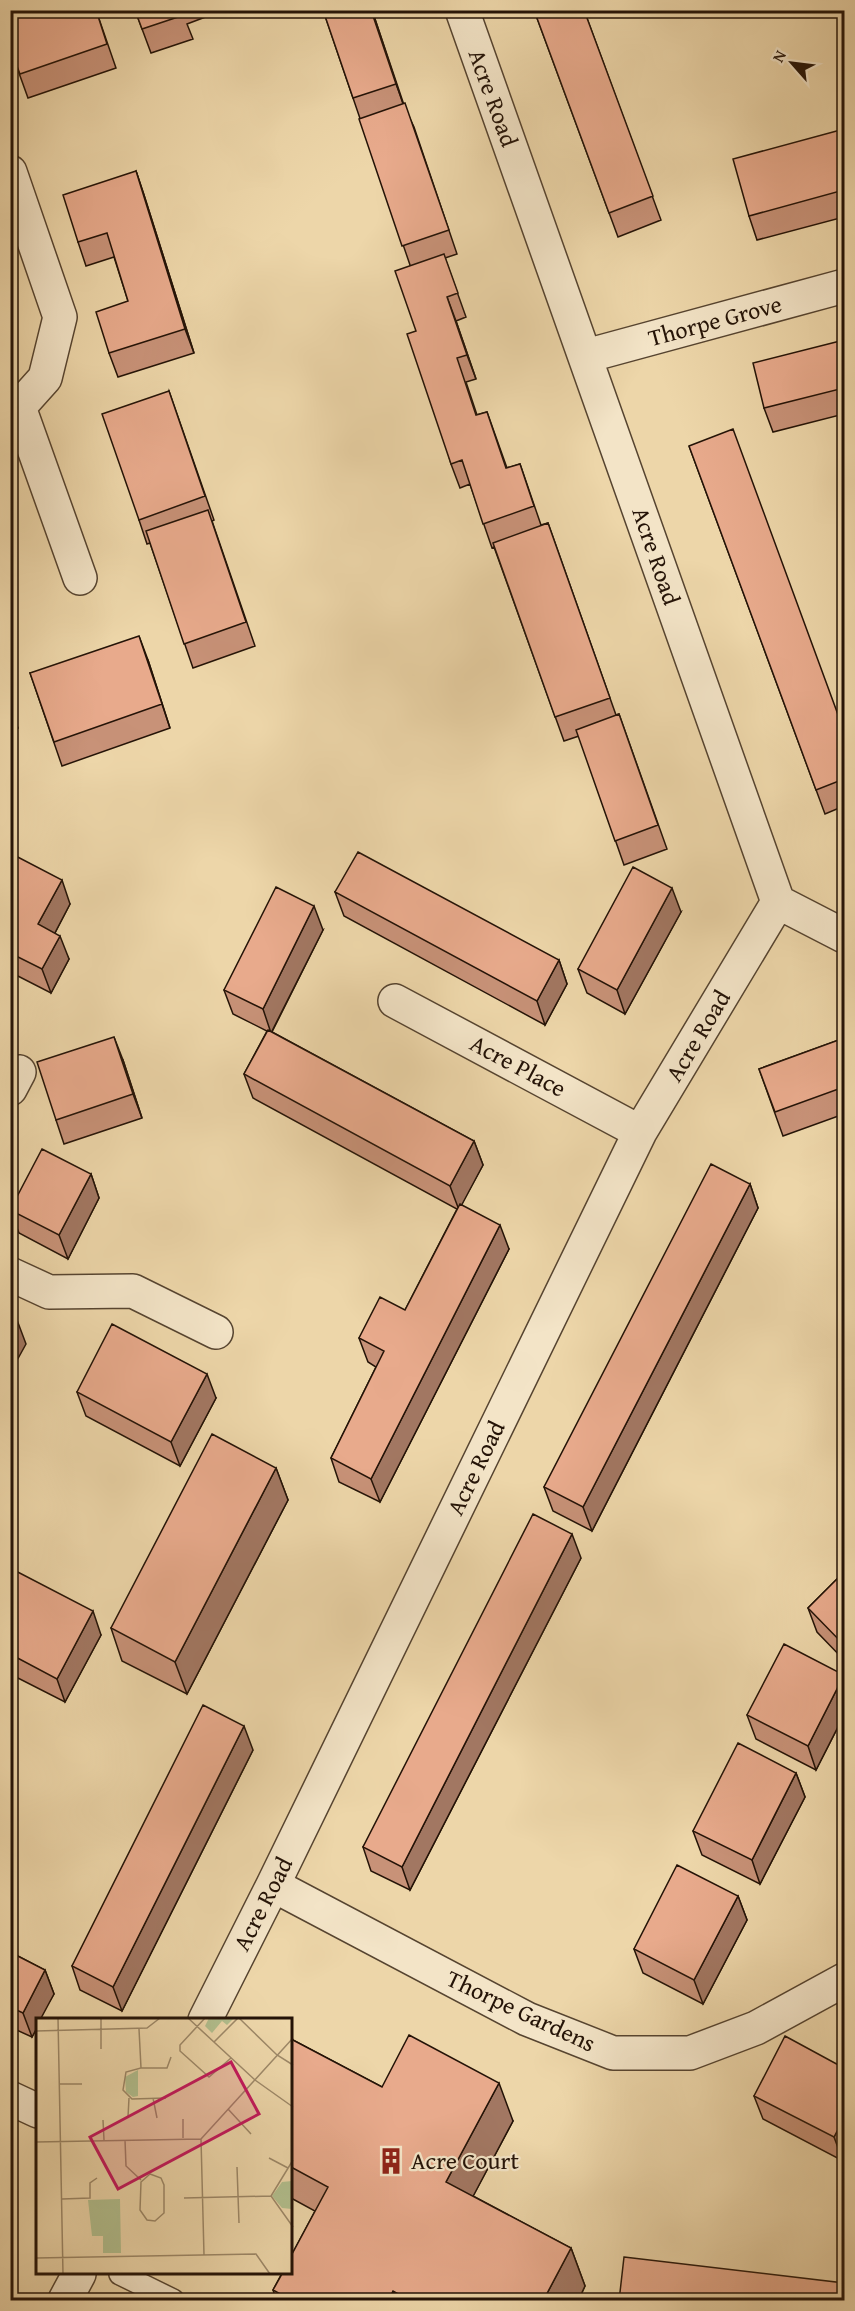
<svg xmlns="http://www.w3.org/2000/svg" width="855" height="2311" viewBox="0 0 855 2311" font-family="'Gentium Book Plus',serif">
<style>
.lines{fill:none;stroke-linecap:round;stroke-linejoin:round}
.lane-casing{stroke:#564430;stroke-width:24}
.street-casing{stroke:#564430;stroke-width:36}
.lane{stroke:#f3e4c7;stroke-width:21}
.street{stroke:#f3e4c7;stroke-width:33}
.wall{fill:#c89278;stroke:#241307;stroke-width:1.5}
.shaded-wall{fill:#a27762;stroke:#241307;stroke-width:1.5}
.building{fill:#e8aa8c;stroke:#241307;stroke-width:1.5}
.labels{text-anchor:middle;stroke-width:4.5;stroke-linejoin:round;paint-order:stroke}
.street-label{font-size:24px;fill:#241307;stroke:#f3e4c7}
.poi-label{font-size:24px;fill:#241307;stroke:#f3e4c7;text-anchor:start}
.inset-road{fill:none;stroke:#9d8868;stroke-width:1.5}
.view{fill:#c2185b;fill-opacity:0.15;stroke:#c2185b;stroke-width:3}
.inset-edge{fill:none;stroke:#241307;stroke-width:3}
</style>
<rect width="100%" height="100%" fill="#edd6a9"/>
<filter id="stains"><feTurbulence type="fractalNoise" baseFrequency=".00333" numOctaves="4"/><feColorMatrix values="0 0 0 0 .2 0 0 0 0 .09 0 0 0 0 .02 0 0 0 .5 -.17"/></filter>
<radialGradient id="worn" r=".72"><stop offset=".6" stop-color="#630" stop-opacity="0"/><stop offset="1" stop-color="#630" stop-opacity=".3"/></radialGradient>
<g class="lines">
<defs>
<path id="lane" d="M 120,2274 L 173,2300"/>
<path id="street" d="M 10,172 L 60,317 L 45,378 L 19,407 L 10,410
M 586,356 L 844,286
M 19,407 L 80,578
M 778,902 L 844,936
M 395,1001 L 640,1132
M 10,1089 L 19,1072
M 10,1274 L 49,1292 L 133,1291 L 216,1332
M 273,1885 L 527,2019 L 613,2053 L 690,2053 L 756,2028 L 844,1980
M 205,2020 L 273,1885 L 640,1132 L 778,902 L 462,10
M 10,2098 L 38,2111
M 65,2300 L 79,2274"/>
</defs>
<use href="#lane" class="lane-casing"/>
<use href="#street" class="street-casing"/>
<use href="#lane" class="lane"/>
<use href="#street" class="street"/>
</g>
<path class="wall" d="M 10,10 L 96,10 L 116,68 L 28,98 L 10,48 Z
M 135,10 L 224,10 L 187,24 L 193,39 L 151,53 Z
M 323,10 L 372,10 L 403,104 L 414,127 L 457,254 L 445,258 L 466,317 L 456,321 L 476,379 L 466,382 L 477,415 L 487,412 L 507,468 L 520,464 L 541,525 L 548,523 L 616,715 L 619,714 L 667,849 L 624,865 L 579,736 L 564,741 L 494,547 L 492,548 L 470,484 L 460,488 L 451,464 L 416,331 L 410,265 Z
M 534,10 L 584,10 L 661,220 L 618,237 Z
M 844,129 L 844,217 L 757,240 L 749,216 Z
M 136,171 L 144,195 L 194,353 L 118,377 L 109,353 L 128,301 L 114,257 L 86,266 L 78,242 Z
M 844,340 L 844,414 L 773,432 L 764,408 Z
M 169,391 L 214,520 L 212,521 L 255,646 L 193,668 L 150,543 L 147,544 L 139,520 Z
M 689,446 L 844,731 L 844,806 L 825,814 Z
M 148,660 L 170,728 L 62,766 L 30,673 Z
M 10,707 L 18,728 L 10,730 Z
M 10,853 L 70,904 L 55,933 L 69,959 L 51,993 L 10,972 Z
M 335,892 L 559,960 L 567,984 L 545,1025 L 344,916 Z
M 681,912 L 625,1014 L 587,993 L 578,969 Z
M 323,930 L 272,1032 L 474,1141 L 483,1165 L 461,1205 L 509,1249 L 380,1502 L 339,1482 L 331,1458 L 376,1367 L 368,1362 L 359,1338 L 405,1310 L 457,1209 L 253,1098 L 244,1074 L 267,1031 L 233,1014 L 224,990 Z
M 844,1038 L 844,1114 L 783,1136 L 759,1069 Z
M 123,1060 L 142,1118 L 64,1144 L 56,1120 Z
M 91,1174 L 99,1198 L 68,1259 L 19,1233 L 10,1210 Z
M 750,1184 L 758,1208 L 592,1531 L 553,1511 L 544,1487 Z
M 77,1392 L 216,1398 L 180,1466 L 86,1416 Z
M 276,1468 L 288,1500 L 187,1694 L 122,1661 L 111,1628 Z
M 581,1558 L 410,1890 L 371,1871 L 363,1847 Z
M 10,1568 L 101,1635 L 65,1702 L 10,1674 Z
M 844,1572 L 844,1660 L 817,1632 L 808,1608 Z
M 844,1675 L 844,1715 L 816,1770 L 756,1739 L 747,1715 Z
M 253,1750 L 122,2011 L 80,1990 L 72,1966 Z
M 796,1773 L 805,1797 L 760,1884 L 702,1855 L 693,1831 Z
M 738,1896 L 747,1920 L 703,2004 L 643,1973 L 634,1949 Z
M 10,1952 L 45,1970 L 54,1994 L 38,2020 L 38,2026 L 32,2037 L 10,2027 Z
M 291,2039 L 382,2087 L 513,2121 L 473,2196 L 571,2248 L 585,2286 L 578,2301 L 277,2301 L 273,2290 L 315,2211 L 291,2198 Z
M 844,2068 L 844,2158 L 843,2161 L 763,2119 L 754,2096 Z"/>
<path class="shaded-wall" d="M 371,10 L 372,10 L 405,108 L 396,84 Z
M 136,171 L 144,195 L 194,353 L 185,329 Z
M 447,297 L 456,321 L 476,379 L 467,355 Z
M 139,636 L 148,660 L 170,728 L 162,704 Z
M 62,880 L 70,904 L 47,948 L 38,924 Z
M 672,888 L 681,912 L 625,1014 L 617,990 Z
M 314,906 L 323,930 L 271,1033 L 263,1009 Z
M 60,936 L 69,959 L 51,993 L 42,969 Z
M 559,960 L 567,984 L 545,1025 L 537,1001 Z
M 114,1037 L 123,1060 L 142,1118 L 133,1094 Z
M 474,1141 L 483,1165 L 459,1210 L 450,1186 Z
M 91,1174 L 99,1198 L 68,1259 L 59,1235 Z
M 750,1184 L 758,1208 L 592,1531 L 583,1507 Z
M 500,1225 L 509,1249 L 380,1502 L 371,1479 Z
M 17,1320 L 26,1344 L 10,1373 L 10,1332 Z
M 207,1374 L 216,1398 L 180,1466 L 171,1442 Z
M 276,1468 L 288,1500 L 187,1694 L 175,1662 Z
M 572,1534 L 581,1558 L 410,1890 L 402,1867 Z
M 93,1611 L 101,1635 L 65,1702 L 57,1679 Z
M 844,1675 L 844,1715 L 816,1770 L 808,1746 Z
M 244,1726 L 253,1750 L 122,2011 L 113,1987 Z
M 796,1773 L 805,1797 L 760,1884 L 752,1860 Z
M 738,1896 L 747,1920 L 703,2004 L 694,1980 Z
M 45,1970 L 54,1994 L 40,2020 L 38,2020 L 38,2026 L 32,2037 L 23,2013 Z
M 499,2083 L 513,2121 L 460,2221 L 446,2182 Z
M 844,2118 L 844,2158 L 843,2161 L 834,2137 Z
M 571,2248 L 585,2286 L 578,2301 L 543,2301 Z
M 393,2291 L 396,2301 L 388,2301 Z"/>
<path class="building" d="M 10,10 L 96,10 L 107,44 L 20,74 L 10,48 Z
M 135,10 L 182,10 L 184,15 L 142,29 Z
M 323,10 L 371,10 L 396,84 L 353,98 Z
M 534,10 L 584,10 L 653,196 L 609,213 Z
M 405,103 L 449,230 L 402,246 L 359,119 Z
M 844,129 L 844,190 L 749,216 L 733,159 Z
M 136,171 L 185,329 L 109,353 L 96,312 L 128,301 L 107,233 L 78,242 L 63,195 Z
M 444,254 L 458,293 L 447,297 L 467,355 L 457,358 L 476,415 L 487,412 L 506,468 L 520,464 L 534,506 L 483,524 L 462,460 L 451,464 L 407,334 L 416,331 L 395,271 Z
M 844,340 L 844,388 L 764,408 L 753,363 Z
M 169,391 L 205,496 L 139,520 L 102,414 Z
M 733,429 L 844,731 L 844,779 L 816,790 L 689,446 Z
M 208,510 L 246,622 L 184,644 L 146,531 Z
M 548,523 L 610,698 L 555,717 L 493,543 Z
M 139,636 L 162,704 L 54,742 L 30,673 Z
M 619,714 L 658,825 L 615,841 L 576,730 Z
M 358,852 L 559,960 L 537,1001 L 335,892 Z
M 10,853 L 62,880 L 38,924 L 60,936 L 42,969 L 10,953 Z
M 633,867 L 672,888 L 617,990 L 578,969 Z
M 276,887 L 314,906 L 263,1009 L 224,990 Z
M 268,1030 L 474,1141 L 450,1186 L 244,1074 Z
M 114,1037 L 133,1094 L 56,1120 L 37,1062 Z
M 844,1038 L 844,1087 L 775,1112 L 759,1069 Z
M 42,1149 L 91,1174 L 59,1235 L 10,1210 Z
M 711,1164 L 750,1184 L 583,1507 L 544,1487 Z
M 460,1204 L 500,1225 L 371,1479 L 331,1458 L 384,1351 L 359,1338 L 380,1297 L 405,1310 Z
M 10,1316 L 17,1320 L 10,1332 Z
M 112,1324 L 207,1374 L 171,1442 L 77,1392 Z
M 212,1434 L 276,1468 L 175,1662 L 111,1628 Z
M 533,1514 L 572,1534 L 402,1867 L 363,1847 Z
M 10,1568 L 93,1611 L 57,1679 L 10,1654 Z
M 844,1572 L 844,1645 L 808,1608 Z
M 784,1644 L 844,1675 L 808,1746 L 747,1715 Z
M 203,1705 L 244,1726 L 113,1987 L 72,1966 Z
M 738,1743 L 796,1773 L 752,1860 L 693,1831 Z
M 677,1865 L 738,1896 L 694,1980 L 634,1949 Z
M 10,1952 L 45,1970 L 23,2013 L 10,2007 Z
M 409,2035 L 499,2083 L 446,2182 L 571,2248 L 543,2301 L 411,2301 L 393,2291 L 388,2301 L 293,2301 L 273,2290 L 282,2274 L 291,2274 L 291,2256 L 328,2187 L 291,2167 L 291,2039 L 382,2087 Z
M 785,2036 L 844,2068 L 844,2118 L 834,2137 L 754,2096 Z
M 624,2257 L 844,2283 L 844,2301 L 619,2301 Z"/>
<defs>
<symbol id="building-bare" viewBox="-9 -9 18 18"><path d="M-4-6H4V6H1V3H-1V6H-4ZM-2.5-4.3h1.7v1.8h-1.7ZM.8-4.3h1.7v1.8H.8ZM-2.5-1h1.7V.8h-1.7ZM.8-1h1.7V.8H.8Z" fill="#8f2418" stroke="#f3e4c7" stroke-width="2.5" paint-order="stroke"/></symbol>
</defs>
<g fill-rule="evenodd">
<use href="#building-bare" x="372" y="2142" width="38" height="38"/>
</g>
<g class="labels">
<g class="street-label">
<text transform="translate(493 98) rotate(70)" y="8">Acre Road</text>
<text transform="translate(715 321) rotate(-15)" y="8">Thorpe Grove</text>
<text transform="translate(656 556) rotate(71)" y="8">Acre Road</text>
<text transform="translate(698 1036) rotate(-59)" y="8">Acre Road</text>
<text transform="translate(518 1066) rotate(28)" y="8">Acre Place</text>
<text transform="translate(476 1468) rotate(-64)" y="8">Acre Road</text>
<text transform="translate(263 1904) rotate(-63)" y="8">Acre Road</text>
<text transform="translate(521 2011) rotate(25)" y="8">Thorpe Gardens</text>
</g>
<g class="poi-label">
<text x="411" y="2169">Acre Court</text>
</g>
</g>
<g transform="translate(36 2018)">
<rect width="256" height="256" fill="#edd6a9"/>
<path d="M 173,0 L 198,0 L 191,7 L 186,3 L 176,15 L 169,8 ZM 102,52 L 102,78 L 97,79 L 90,74 L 89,59 ZM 256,163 L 256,191 L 246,190 L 236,178 L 246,164 ZM 84,181 L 85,235 L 67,235 L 67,218 L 56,218 L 52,182 Z" fill="#b2bf8e"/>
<path class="inset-road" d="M 22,0 L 27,256M 65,0 L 65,31M 152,0 L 219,62 L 257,89M 169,0 L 144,27 L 144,33 L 173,59 L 195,40M 203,0 L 241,37 L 257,47M 103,11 L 105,50 L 90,54 L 87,72 L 96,81 L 130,80M 0,13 L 111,10 L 124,0M 178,24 L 202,0M 105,50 L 131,50 L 135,39M 23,66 L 46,66M 117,80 L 121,100M 192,91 L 215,116M 92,99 L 93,80M 67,102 L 68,122M 147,120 L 147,101M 165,121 L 168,237M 89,122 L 90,148 L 105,162M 0,124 L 165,121 L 257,20M 233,140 L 252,150M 257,142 L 235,178 L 257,209M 201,149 L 203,205M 114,156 L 125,160 L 128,167 L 128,195 L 119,203 L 111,202 L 104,192 L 105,164 ZM 148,180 L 235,178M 26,181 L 54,180 L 54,165 L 61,160M 0,240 L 220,236 L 234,256"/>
<path class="view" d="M 195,44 L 223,96 L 82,171 L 54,119 Z"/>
<rect width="256" height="256" class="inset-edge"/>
</g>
<rect width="855" height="2311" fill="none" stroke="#edd6a9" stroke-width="36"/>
<rect x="12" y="12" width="831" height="2287" fill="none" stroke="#241307" stroke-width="3"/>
<rect x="18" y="18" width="819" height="2275" fill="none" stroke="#241307" stroke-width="1.5"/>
<g transform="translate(792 63) rotate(298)" stroke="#f3e4c7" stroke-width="4.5" paint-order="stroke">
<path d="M0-4.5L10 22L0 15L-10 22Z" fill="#241307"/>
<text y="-9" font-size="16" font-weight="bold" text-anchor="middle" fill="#241307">N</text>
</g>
<rect width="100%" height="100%" filter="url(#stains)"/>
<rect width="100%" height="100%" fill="url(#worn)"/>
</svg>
